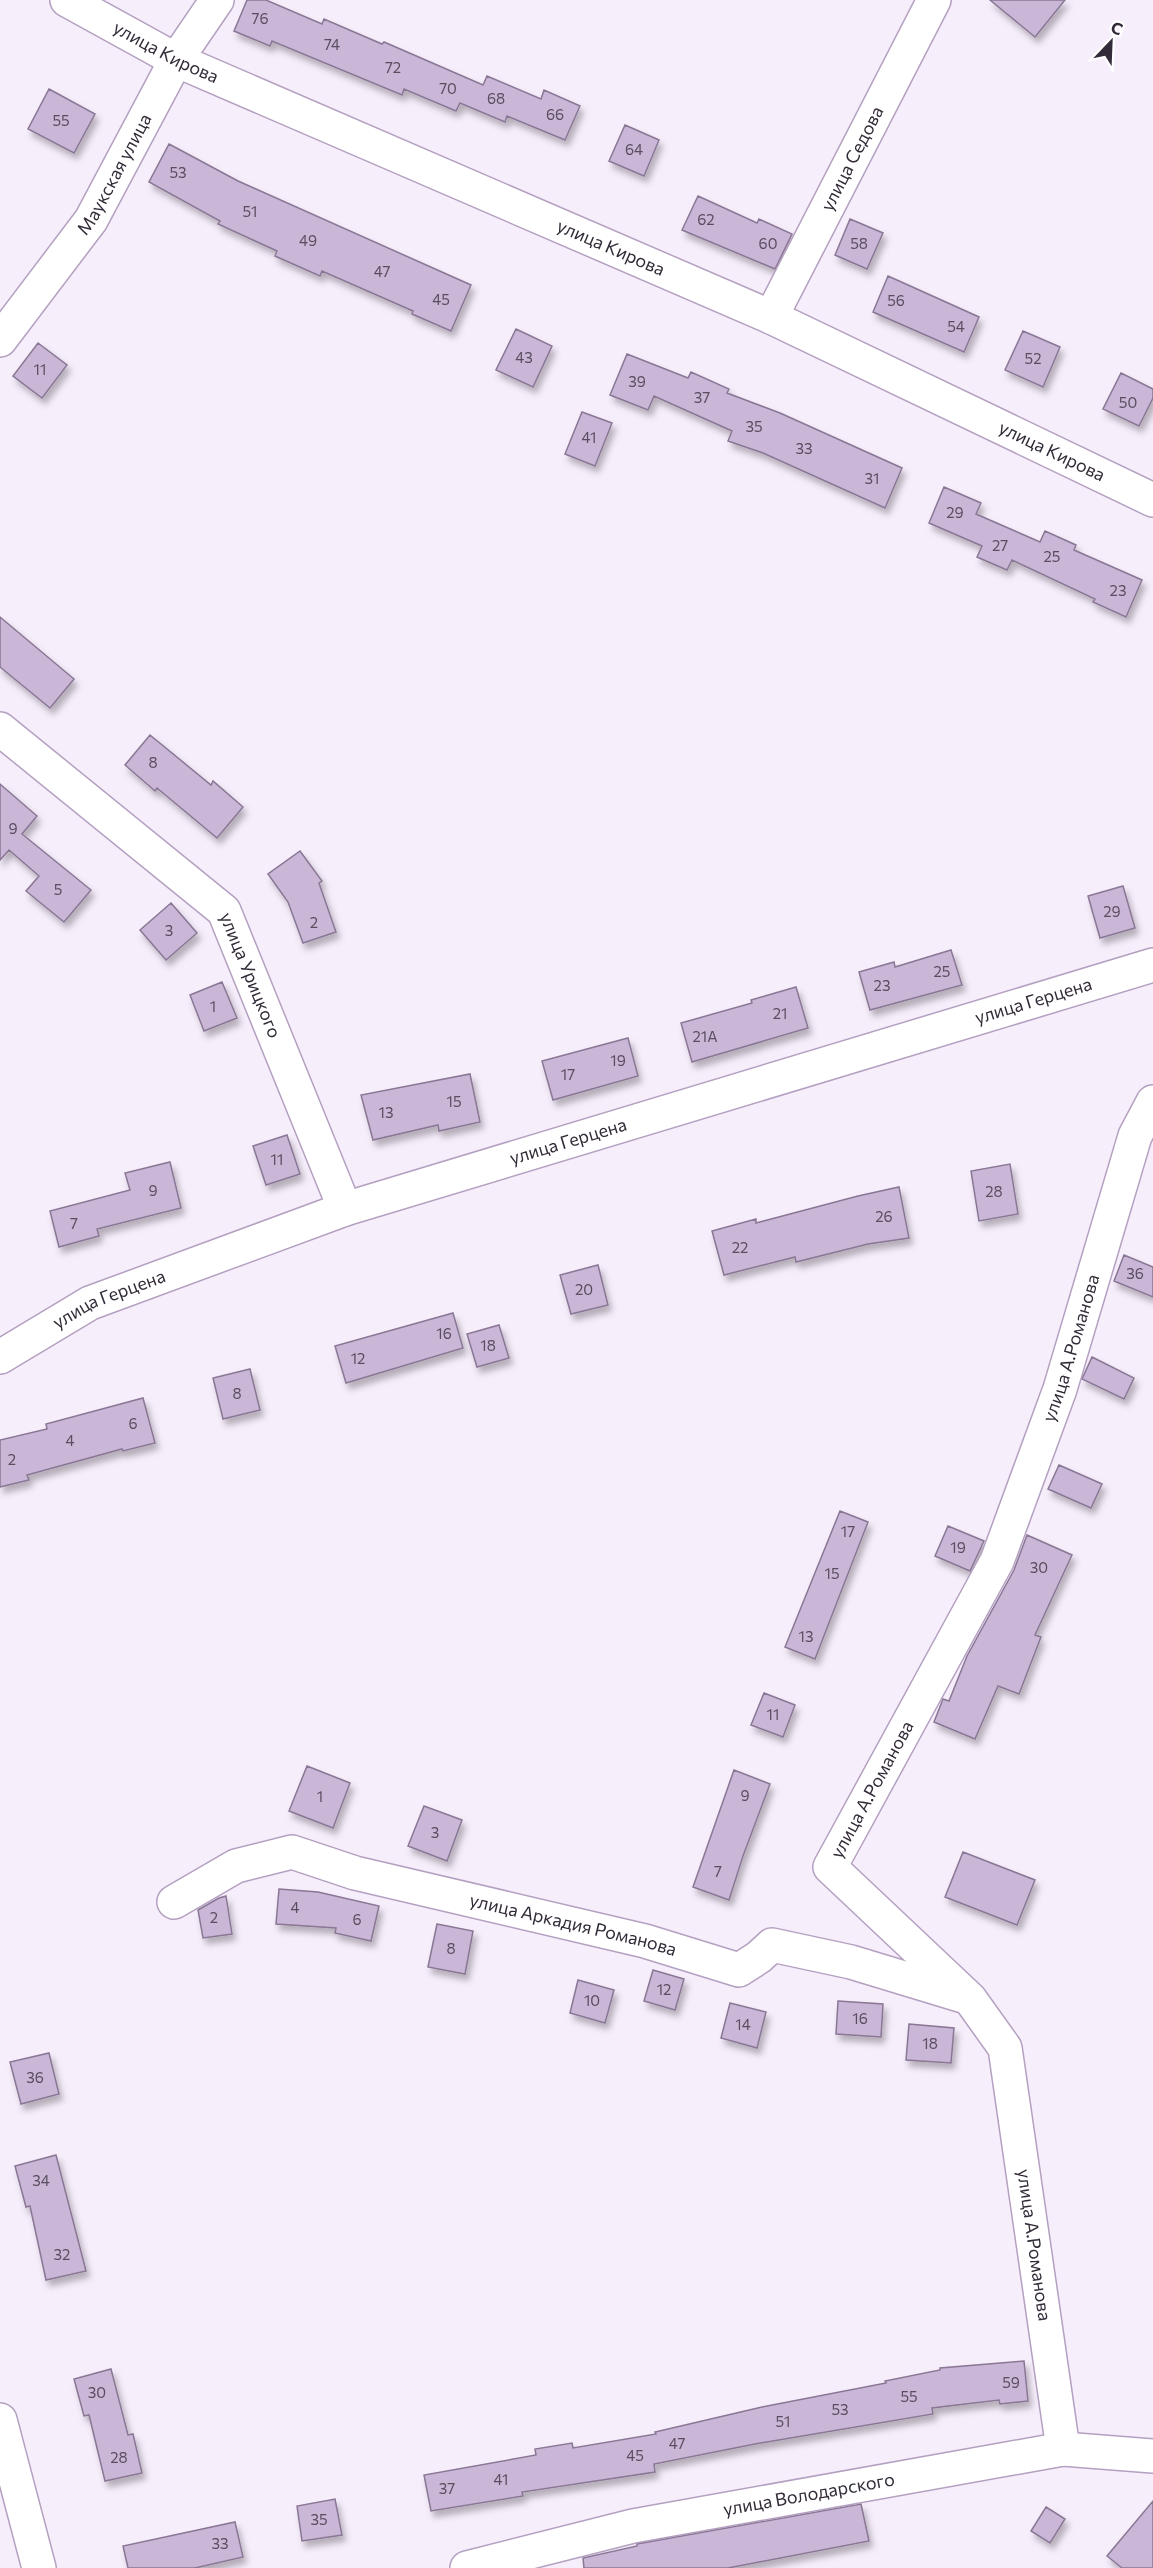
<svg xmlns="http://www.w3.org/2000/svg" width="1153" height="2568" viewBox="0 0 1153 2568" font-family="Commissioner,sans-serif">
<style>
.building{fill:#cab6d6;stroke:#897795;stroke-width:1.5;filter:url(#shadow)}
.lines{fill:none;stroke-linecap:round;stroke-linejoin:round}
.minor-casing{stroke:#b4a0c0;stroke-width:36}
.minor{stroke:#fff;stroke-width:33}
.labels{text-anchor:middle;stroke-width:6;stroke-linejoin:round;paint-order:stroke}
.number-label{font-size:15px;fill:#594e60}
.street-label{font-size:18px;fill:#332b38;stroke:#fff}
</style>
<defs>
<filter id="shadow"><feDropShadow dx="3.5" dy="6" stdDeviation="3" flood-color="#0004"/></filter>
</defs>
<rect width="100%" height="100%" fill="#f7eefc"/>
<path class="building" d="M 247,0 L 266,0 L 322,24 L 324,19 L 382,44 L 384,42 L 483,85 L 487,76 L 541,99 L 544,90 L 580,106 L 565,140 L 507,116 L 505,122 L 460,103 L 456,111 L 404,89 L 402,95 L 272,41 L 270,46 L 234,31 Z
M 990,0 L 1065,0 L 1035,37 Z
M 49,89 L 95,114 L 74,153 L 28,129 Z
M 625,125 L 659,140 L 644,176 L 609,161 Z
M 169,144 L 238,181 L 471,285 L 451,331 L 412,314 L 413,311 L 322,271 L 320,276 L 275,256 L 277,251 L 218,224 L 220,221 L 149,182 Z
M 698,196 L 757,223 L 759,219 L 792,234 L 775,269 L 682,230 Z
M 850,219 L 883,233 L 867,269 L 835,255 Z
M 888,276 L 979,317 L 964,352 L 873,312 Z
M 516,329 L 552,346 L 533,387 L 496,370 Z
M 1023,331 L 1060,347 L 1043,387 L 1005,370 Z
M 38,343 L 67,365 L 42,398 L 13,376 Z
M 627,354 L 688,378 L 691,372 L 729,389 L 727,393 L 780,413 L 902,468 L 885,508 L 763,453 L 728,441 L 732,431 L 654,396 L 648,410 L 610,395 Z
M 1121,373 L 1153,389 L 1153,398 L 1139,426 L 1103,409 Z
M 582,412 L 612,423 L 595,466 L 565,454 Z
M 944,487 L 981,503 L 976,514 L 1040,542 L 1045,531 L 1076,545 L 1074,550 L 1142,580 L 1126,617 L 1093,602 L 1095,599 L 1012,560 L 1007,570 L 977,557 L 982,546 L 929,523 Z
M 0,617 L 74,679 L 50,708 L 0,667 Z
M 150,735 L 211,785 L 213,781 L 243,807 L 217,838 L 157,788 L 155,791 L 125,765 Z
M 0,784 L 37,816 L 22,834 L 91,890 L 64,922 L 26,891 L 39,876 L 9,850 L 0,860 Z
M 300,851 L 322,881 L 319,883 L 336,932 L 303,943 L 288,902 L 268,874 Z
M 1123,886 L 1135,928 L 1100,938 L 1088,896 Z
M 171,903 L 197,933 L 166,960 L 140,930 Z
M 951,950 L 962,985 L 870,1010 L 859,972 L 894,962 L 895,967 Z
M 222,982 L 237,1018 L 204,1031 L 190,995 Z
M 796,987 L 808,1028 L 692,1062 L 681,1023 L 752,1003 L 751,1000 Z
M 628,1038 L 638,1076 L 553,1100 L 542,1061 Z
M 470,1074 L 480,1122 L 439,1131 L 438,1125 L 373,1140 L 361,1095 Z
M 287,1135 L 300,1174 L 266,1185 L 253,1146 Z
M 170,1162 L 181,1208 L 97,1229 L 99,1236 L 59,1247 L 50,1211 L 130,1190 L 125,1173 Z
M 1010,1164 L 1018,1214 L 979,1221 L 971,1171 Z
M 899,1187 L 909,1238 L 868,1244 L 796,1262 L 795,1257 L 724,1275 L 712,1231 L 756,1219 L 756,1223 L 858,1196 Z
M 1124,1255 L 1153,1267 L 1153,1297 L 1114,1281 Z
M 598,1265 L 608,1305 L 571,1314 L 560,1275 Z
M 453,1313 L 463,1348 L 346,1383 L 335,1346 Z
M 499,1325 L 509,1358 L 477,1367 L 467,1334 Z
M 1092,1357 L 1134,1378 L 1124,1399 L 1082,1379 Z
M 250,1369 L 260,1410 L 223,1419 L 213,1378 Z
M 143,1398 L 155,1443 L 123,1451 L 122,1449 L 27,1475 L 29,1480 L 0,1487 L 0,1440 L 47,1429 L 46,1424 Z
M 1059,1465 L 1102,1484 L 1091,1508 L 1048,1489 Z
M 840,1511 L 868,1522 L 815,1659 L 785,1647 Z
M 948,1526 L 984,1541 L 970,1571 L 935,1556 Z
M 1027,1535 L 1072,1555 L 1035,1635 L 1041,1637 L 1019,1694 L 998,1686 L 975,1739 L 934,1722 L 943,1699 L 949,1701 L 967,1656 L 1014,1570 Z
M 764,1693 L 795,1705 L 783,1737 L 751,1725 Z
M 307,1766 L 350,1783 L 333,1828 L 289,1811 Z
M 734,1770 L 770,1784 L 743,1856 L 729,1900 L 693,1887 Z
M 424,1806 L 462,1820 L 447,1861 L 408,1846 Z
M 963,1852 L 1035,1880 L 1017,1925 L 945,1897 Z
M 279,1889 L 318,1892 L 379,1906 L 371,1941 L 335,1933 L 336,1928 L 276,1924 Z
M 226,1896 L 232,1934 L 203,1938 L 198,1910 L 219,1898 Z
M 437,1924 L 473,1931 L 465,1974 L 428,1967 Z
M 653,1970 L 684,1979 L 675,2010 L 644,2001 Z
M 578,1980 L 614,1990 L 605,2023 L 570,2013 Z
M 838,2001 L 883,2004 L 881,2037 L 836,2034 Z
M 730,2003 L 766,2012 L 757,2048 L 721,2038 Z
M 909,2024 L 954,2028 L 951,2063 L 906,2060 Z
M 49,2053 L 59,2094 L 21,2104 L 10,2062 Z
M 56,2155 L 86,2271 L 46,2280 L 30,2206 L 26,2207 L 15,2166 Z
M 1024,2361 L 1028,2401 L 1000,2404 L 999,2400 L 932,2408 L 933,2414 L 755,2444 L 654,2464 L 655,2472 L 522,2492 L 523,2496 L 431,2511 L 424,2475 L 536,2455 L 535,2449 L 572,2443 L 573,2448 L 656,2434 L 655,2432 L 762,2407 L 886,2383 L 885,2381 L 940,2370 L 940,2368 Z
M 111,2369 L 128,2435 L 133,2434 L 142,2473 L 105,2481 L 89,2415 L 84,2416 L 74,2379 Z
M 335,2499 L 342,2535 L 302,2541 L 297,2506 Z
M 1153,2501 L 1153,2568 L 1122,2568 L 1107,2556 Z
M 861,2504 L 869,2541 L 728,2568 L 584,2568 L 583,2558 L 637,2546 L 637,2544 Z
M 1046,2507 L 1065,2519 L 1050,2543 L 1031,2531 Z
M 235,2522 L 243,2557 L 195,2568 L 128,2568 L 123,2546 Z"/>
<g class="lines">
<defs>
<g id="minor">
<path id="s1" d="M 67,0 L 176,60 L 771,317 L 1153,500"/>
<path id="s2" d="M 771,317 L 934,0"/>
<path id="s3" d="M 0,340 L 91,220 L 176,60 L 217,0"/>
<path id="s4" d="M 0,729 L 224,911 L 345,1209"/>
<path id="s5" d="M 0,1357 L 90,1303 L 345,1209 L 1153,965"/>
<path id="s6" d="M 174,1902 L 236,1866 L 292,1852 L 355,1873 L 645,1941 L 739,1970 L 759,1957 L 772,1945 L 851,1962 L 963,1996"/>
<path d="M 0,2420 L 39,2568"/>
<path id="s7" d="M 1063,2449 L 1005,2048 L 970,1999 L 830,1867 L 997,1561 L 1060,1389 L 1135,1136 L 1153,1102"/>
<path id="s8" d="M 467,2568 L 633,2526 L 1063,2449 L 1153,2456"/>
</g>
</defs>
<use href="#minor" class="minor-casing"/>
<use href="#minor" class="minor"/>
</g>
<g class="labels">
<g class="number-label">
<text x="260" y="24">76</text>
<text x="332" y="50">74</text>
<text x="393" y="73">72</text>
<text x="448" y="94">70</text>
<text x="496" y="104">68</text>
<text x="555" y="120">66</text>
<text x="61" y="126">55</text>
<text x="634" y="155">64</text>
<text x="178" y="178">53</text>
<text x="250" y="217">51</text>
<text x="706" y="225">62</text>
<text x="308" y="246">49</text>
<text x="768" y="249">60</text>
<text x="859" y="249">58</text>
<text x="382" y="277">47</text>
<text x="441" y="305">45</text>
<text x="896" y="306">56</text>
<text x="956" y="332">54</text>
<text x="524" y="363">43</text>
<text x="1033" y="364">52</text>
<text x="40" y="375">11</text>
<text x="637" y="387">39</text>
<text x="702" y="403">37</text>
<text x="1128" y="408">50</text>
<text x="754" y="432">35</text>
<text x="589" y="443">41</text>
<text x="804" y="454">33</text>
<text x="872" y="484">31</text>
<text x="955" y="518">29</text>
<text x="1000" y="551">27</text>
<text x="1052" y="562">25</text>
<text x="1118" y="596">23</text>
<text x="153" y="768">8</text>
<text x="13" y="834">9</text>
<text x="58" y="895">5</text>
<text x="1112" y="917">29</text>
<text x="314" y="928">2</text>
<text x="169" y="936">3</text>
<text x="942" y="977">25</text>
<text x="882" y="991">23</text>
<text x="213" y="1012">1</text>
<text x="780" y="1019">21</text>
<text x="705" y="1042">21А</text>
<text x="618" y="1066">19</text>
<text x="568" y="1080">17</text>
<text x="454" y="1107">15</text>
<text x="386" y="1118">13</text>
<text x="277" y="1165">11</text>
<text x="153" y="1196">9</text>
<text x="994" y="1197">28</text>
<text x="884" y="1222">26</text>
<text x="74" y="1229">7</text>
<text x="740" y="1253">22</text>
<text x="1135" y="1279">36</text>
<text x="584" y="1295">20</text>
<text x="444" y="1339">16</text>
<text x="488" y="1351">18</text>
<text x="358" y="1364">12</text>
<text x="237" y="1399">8</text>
<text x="133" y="1429">6</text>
<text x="70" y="1446">4</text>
<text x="12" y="1465">2</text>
<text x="848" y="1537">17</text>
<text x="958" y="1553">19</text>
<text x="1039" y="1573">30</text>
<text x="832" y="1579">15</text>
<text x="806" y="1642">13</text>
<text x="773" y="1720">11</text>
<text x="745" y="1801">9</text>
<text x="320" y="1802">1</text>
<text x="435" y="1838">3</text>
<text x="718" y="1877">7</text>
<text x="295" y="1913">4</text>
<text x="214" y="1923">2</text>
<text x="357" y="1925">6</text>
<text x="451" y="1954">8</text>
<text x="664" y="1995">12</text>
<text x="592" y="2006">10</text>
<text x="860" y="2024">16</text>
<text x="743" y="2030">14</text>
<text x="930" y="2049">18</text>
<text x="35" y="2083">36</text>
<text x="41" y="2186">34</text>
<text x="62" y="2260">32</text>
<text x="1011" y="2388">59</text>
<text x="97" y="2398">30</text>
<text x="909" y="2402">55</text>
<text x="840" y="2415">53</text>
<text x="783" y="2427">51</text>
<text x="677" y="2449">47</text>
<text x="635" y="2461">45</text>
<text x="119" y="2463">28</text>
<text x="501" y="2485">41</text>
<text x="447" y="2494">37</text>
<text x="319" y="2525">35</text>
<text x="220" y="2549">33</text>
</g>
<g class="street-label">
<text dy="6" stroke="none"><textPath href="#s1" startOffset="112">улица Кирова</textPath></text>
<text dy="6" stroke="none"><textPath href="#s2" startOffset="178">улица Седова</textPath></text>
<text dy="6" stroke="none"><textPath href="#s3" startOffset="202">Маукская улица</textPath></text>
<text dy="6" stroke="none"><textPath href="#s1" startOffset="598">улица Кирова</textPath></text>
<text dy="6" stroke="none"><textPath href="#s1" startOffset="1084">улица Кирова</textPath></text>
<text dy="6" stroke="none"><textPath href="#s4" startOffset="358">улица Урицкого</textPath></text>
<text dy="6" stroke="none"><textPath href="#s5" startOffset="1096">улица Герцена</textPath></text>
<text dy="6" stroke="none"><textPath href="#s5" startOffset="610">улица Герцена</textPath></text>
<text dy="6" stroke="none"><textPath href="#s5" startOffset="124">улица Герцена</textPath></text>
<text dy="6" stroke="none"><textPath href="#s7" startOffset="1232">улица А.Романова</textPath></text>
<text dy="6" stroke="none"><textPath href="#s7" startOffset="746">улица А.Романова</textPath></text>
<text dy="6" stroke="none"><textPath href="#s6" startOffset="420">улица Аркадия Романова</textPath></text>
<text transform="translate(1034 2245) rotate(82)" y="6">улица А.Романова</text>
<text dy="6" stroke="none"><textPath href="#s8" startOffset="350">улица Володарского</textPath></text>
</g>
</g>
<g transform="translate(1111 42) rotate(23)" stroke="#ffffff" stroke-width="4.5" paint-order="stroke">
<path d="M0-4.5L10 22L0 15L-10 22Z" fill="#332b38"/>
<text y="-9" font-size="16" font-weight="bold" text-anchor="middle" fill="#332b38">С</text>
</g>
</svg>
